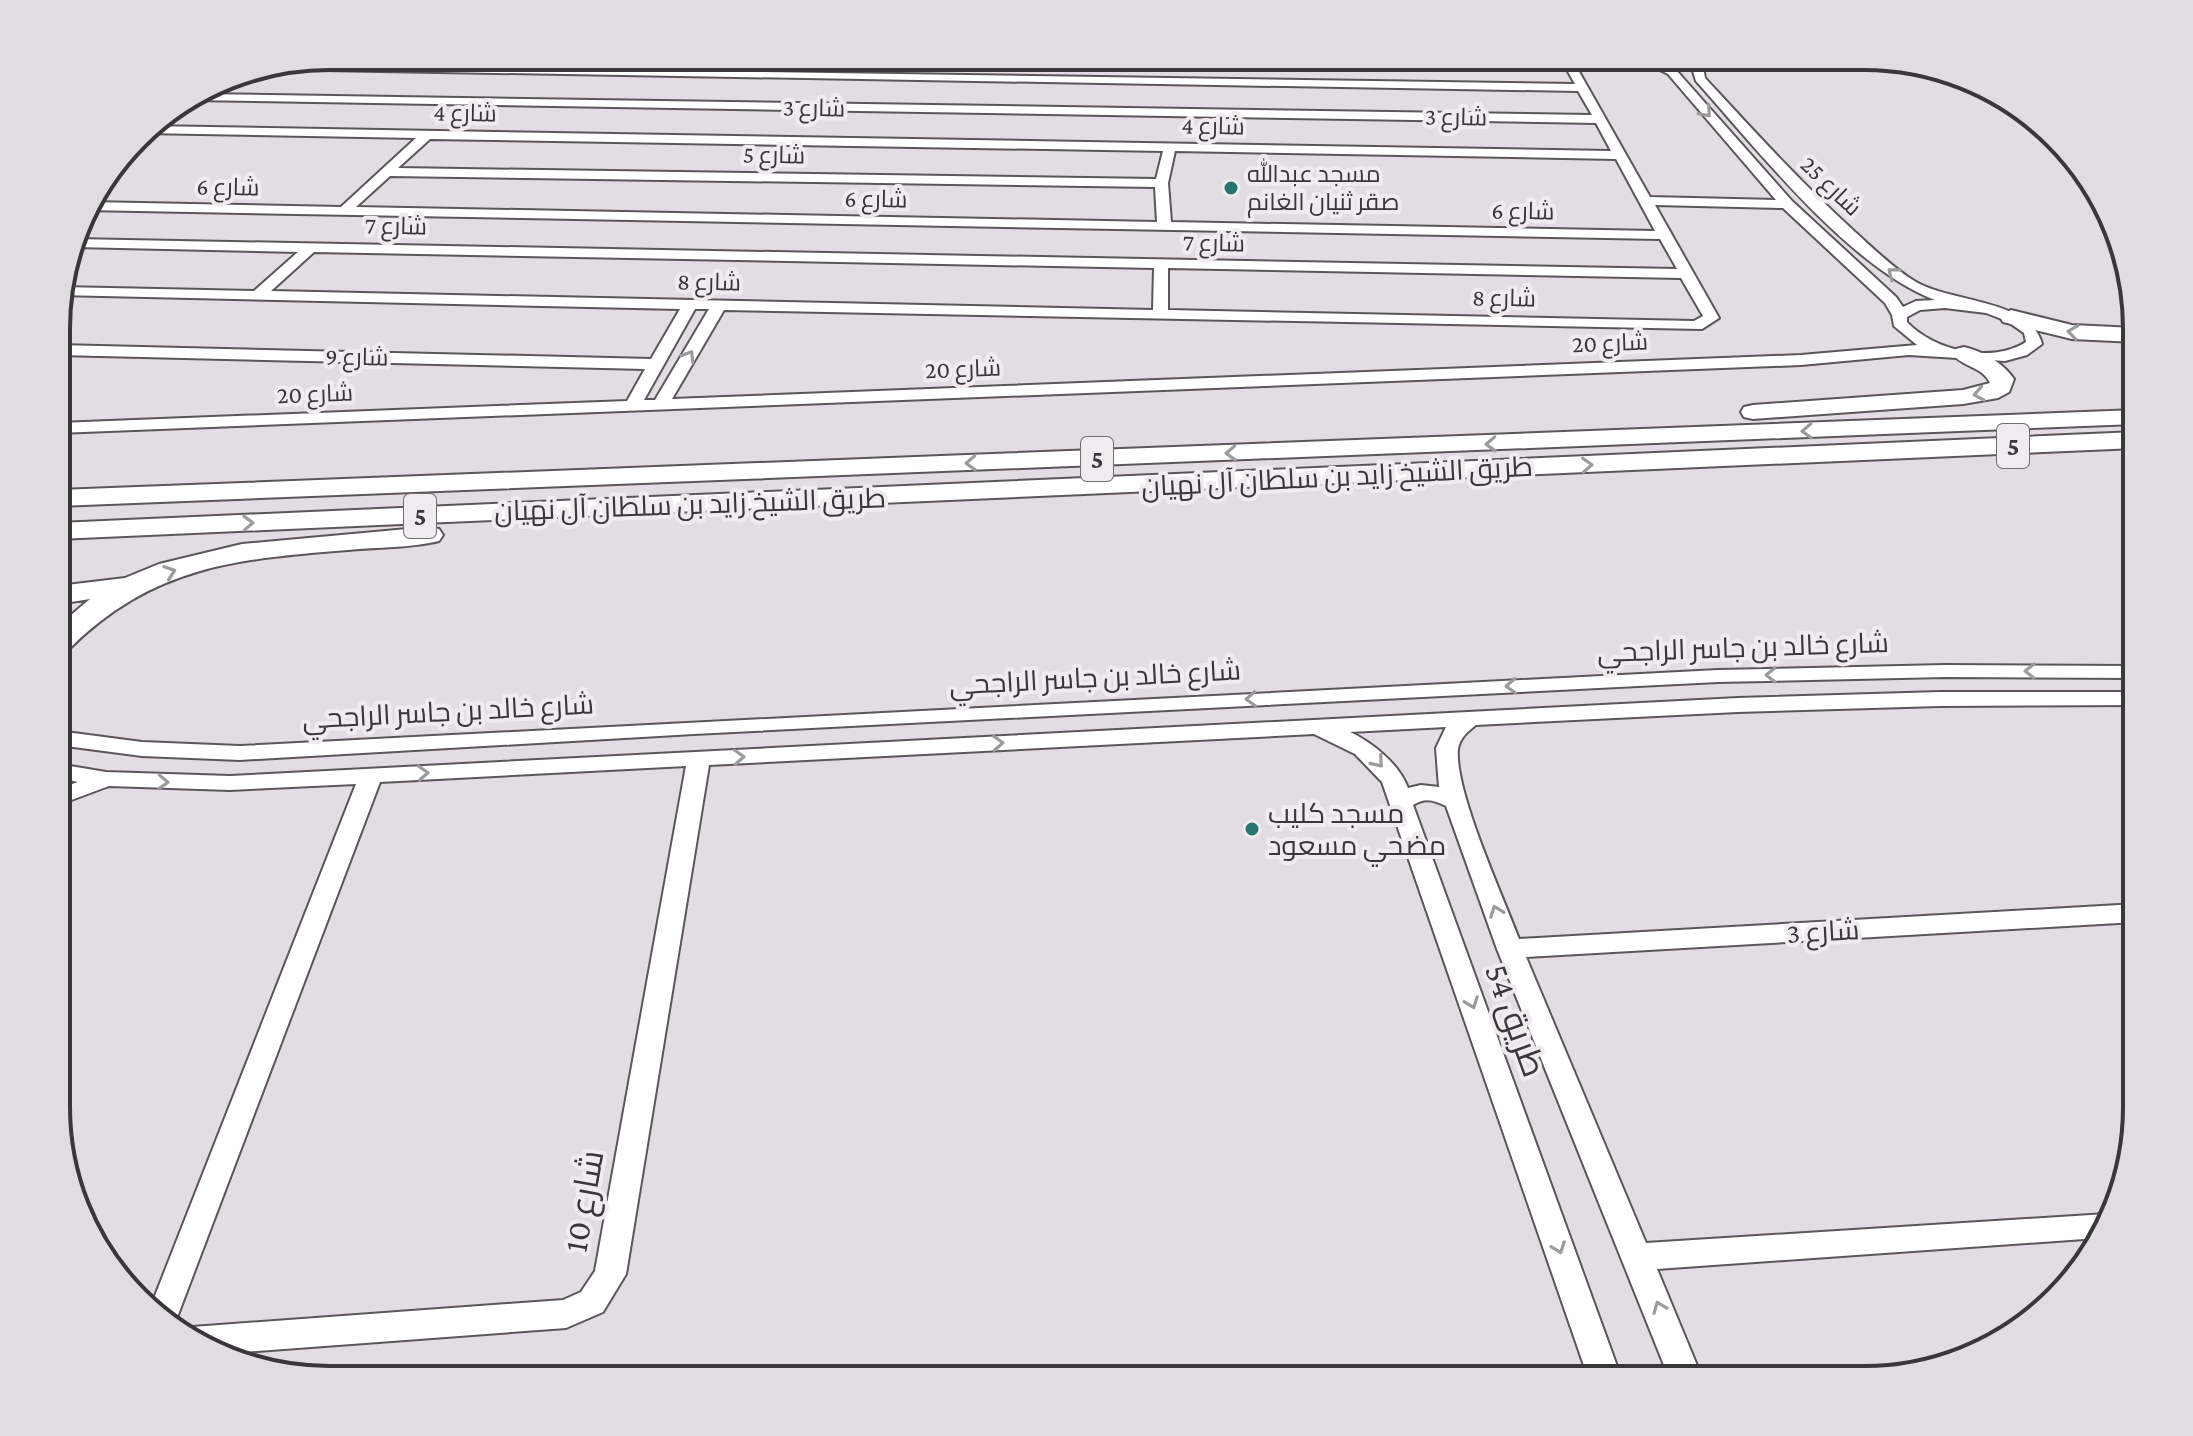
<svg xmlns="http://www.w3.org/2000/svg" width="2193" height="1436" viewBox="0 0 2193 1436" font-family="'Crimson Pro',Cairo,serif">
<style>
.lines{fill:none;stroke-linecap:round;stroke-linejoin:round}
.minor-casing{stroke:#5a565a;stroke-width:4}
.highway-casing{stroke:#5a565a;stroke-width:4}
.minor{fill:#fff;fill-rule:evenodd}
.highway{fill:#fff;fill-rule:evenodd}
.oneway{stroke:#9c9b9c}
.poi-dot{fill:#297371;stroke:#efebef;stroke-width:3}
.labels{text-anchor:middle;stroke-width:8;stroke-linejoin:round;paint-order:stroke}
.far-street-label{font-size:24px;fill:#393739;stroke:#efebef}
.far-poi-label{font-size:24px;fill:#393739;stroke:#efebef;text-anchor:start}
.shield{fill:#efebef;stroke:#706d70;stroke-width:2}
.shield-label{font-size:26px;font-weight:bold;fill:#393739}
.street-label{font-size:28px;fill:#393739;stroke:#efebef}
.poi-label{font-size:28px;fill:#393739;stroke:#efebef;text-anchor:start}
.near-street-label{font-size:34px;fill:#393739;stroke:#efebef}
.rim{fill:none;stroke:#393739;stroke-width:4}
</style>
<rect width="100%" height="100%" fill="#e2dde2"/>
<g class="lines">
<defs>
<path id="minor" d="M 1496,56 L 1643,56 L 1676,70 L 1792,201 L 1896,297 L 1903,307 L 1916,301 L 1935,300 C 1850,268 1757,149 1696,81 L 1692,68 L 1678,66 L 1684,63 C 1755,54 1832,51 1903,62 L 1898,65 L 1744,62 L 1703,67 L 1705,78 C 1754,131 1802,184 1855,232 C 1874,249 1894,269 1916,282 C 1952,303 2031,299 2042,344 L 2027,355 L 2005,361 L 1909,355 L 1801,365 L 58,433 L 58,423 L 627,401 L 645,369 L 58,355 L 58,345 L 651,359 L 680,309 L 58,295 L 61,287 L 254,291 L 298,252 L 74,247 L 75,239 L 1677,269 L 1660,239 L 84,210 L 89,202 L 341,207 L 416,138 L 142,133 L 147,126 L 1611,151 L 1596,123 L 188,100 L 198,94 L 1592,115 L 1578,91 L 263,69 L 284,65 L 1575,84 L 1562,61 L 1501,59 ZM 1573,61 L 1644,62 L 1668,74 L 1776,200 L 1650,197 ZM 430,139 L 1163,151 L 1156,179 L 398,168 ZM 1175,151 L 1616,159 L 1655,231 L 1171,222 L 1168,183 ZM 390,176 L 1155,187 L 1157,222 L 356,207 ZM 1655,205 L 1783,208 L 1885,303 L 1892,315 L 1894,326 L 1917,345 L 1801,355 L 672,399 L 724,310 L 1702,329 L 1719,318 ZM 314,252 L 1154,268 L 1153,310 L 271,291 ZM 1168,268 L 1681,278 L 1703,316 L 1694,321 L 1168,310 ZM 1945,308 L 1986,313 L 2007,321 L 2024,333 L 2026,342 C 1992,364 1934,351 1907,322 L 1907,317 L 1920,310 ZM 695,309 L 709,309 L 655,400 L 644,400 Z
M 1945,665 L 2136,666 L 2136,678 L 1945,677 L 1718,682 L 694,734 L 240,760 L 142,756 L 58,745 L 58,731 L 142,742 L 240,746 L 1718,670 Z
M 1940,692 L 2136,692 L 2136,705 L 1940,706 L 1738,712 L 1476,725 C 1467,732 1460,738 1458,749 C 1454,790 1503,896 1519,939 L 2136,904 L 2136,922 L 1526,957 L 1646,1243 L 2106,1214 L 2098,1238 L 1657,1269 L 1703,1380 L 1670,1380 L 1497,949 L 1446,806 C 1434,800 1425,797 1413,805 L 1622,1380 L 1589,1380 L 1382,782 L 1355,754 L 1314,734 L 709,765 L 626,1274 L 603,1312 L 566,1328 L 217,1354 L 179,1335 L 181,1331 L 192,1327 L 563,1300 L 581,1292 L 595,1271 L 686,766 L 380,782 L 173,1328 L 151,1306 L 356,784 L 230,790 L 109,786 L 58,805 L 58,789 L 78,782 L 58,778 L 58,764 L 106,772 L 230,776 L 1738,698 ZM 1446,727 L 1436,748 L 1439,787 L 1421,785 L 1408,788 C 1399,764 1373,743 1350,732 Z"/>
<path id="highway" d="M 2011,310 L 2072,325 L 2136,328 L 2136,342 L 2072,339 L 2003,322 L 2000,317 Z
M 1964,347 C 1984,352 2002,362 2014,379 L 2009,392 L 1998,398 L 1963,404 L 1753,419 L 1744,417 L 1741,412 L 1744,407 L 1753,405 L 1963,390 L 1990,383 C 1983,367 1963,367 1952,354 L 1956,349 Z
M 2136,410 L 2136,424 L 58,506 L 58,490 Z
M 2136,432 L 2136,448 L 58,539 L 58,523 Z
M 429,527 L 439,529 L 443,535 L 439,541 C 410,548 378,547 348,550 C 235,559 153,566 69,649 L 58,652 L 58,626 L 90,599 L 58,604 L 58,586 L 125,578 L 159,564 L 242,544 Z"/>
</defs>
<use href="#minor" class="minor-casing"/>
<use href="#highway" class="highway-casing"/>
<use href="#minor" class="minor"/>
<use href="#highway" class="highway"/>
</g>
<defs><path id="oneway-chevron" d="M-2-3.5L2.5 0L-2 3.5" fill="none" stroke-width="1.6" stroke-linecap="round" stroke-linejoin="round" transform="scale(2)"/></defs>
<g class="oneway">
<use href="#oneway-chevron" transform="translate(1706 112) rotate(49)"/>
<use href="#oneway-chevron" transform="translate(1893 273) rotate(-142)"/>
<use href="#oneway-chevron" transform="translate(2073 332) rotate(-172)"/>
<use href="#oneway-chevron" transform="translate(689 356) rotate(-59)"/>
<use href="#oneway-chevron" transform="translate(1979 394) rotate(170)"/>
<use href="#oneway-chevron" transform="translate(1807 431) rotate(178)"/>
<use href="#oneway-chevron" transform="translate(1491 444) rotate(178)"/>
<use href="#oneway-chevron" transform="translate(1231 453) rotate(178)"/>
<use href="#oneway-chevron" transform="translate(971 463) rotate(178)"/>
<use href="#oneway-chevron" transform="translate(1587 465) rotate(-3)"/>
<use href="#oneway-chevron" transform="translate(248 523) rotate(-2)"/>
<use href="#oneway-chevron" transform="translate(170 572) rotate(-19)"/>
<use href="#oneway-chevron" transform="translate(2030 671) rotate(-180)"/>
<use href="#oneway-chevron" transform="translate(1771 675) rotate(179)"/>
<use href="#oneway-chevron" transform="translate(1511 686) rotate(177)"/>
<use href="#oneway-chevron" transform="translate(1251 699) rotate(177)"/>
<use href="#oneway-chevron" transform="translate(998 743) rotate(-3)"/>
<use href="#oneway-chevron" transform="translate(739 757) rotate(-3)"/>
<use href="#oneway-chevron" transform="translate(1378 762) rotate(50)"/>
<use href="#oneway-chevron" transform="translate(423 773) rotate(-3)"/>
<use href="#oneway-chevron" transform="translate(163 782) rotate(2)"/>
<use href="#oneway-chevron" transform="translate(1496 911) rotate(-110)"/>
<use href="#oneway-chevron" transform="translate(1472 1003) rotate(70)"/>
<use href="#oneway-chevron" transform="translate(1559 1248) rotate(70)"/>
<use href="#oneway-chevron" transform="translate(1659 1307) rotate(-112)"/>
</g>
<g class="poi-dot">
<circle cx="1231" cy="188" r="8"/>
<circle cx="1252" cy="829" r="8"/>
</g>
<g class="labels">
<g class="far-street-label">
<text transform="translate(814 108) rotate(1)" y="8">شارع 3</text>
<text transform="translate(465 113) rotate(1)" y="8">شارع 4</text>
<text transform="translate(1456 117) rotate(1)" y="8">شارع 3</text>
<text transform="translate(1213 126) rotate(1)" y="8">شارع 4</text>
<text transform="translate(774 155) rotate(1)" y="8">شارع 5</text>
<text transform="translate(1831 186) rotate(44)" y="8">شارع 25</text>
<text transform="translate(228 187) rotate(1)" y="8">شارع 6</text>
<text transform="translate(876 199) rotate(1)" y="8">شارع 6</text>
<text transform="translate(1523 211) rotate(1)" y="8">شارع 6</text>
<text transform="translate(396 226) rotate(1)" y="8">شارع 7</text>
<text transform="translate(1214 243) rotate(1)" y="8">شارع 7</text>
<text transform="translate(709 282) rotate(1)" y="8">شارع 8</text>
<text transform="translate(1504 298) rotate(1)" y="8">شارع 8</text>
<text transform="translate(1610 343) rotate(-2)" y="8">شارع 20</text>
<text transform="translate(357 357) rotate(1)" y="8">شارع 9</text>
<text transform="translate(963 369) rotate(-2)" y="8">شارع 20</text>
<text transform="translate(315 394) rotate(-2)" y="8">شارع 20</text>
</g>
<g class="far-poi-label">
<text x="1247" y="182">مسجد عبدالله<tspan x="1247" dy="28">صقر ثنيان الغانم</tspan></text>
</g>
<g class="shield">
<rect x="1997" y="424" width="32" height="44" rx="6"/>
<rect x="1081" y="437" width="32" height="44" rx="6"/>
<rect x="404" y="494" width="32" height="44" rx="6"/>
</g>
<g class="shield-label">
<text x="2013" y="455">5</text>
<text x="1097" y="468">5</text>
<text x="420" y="525">5</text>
</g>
<g class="street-label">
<text transform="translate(1337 476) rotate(-3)" y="10">طريق الشيخ زايد بن سلطان آل نهيان</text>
<text transform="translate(690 504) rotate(-2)" y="10">طريق الشيخ زايد بن سلطان آل نهيان</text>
<text transform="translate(1743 647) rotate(-2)" y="10">شارع خالد بن جاسر الراجحي</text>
<text transform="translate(1095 677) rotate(-3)" y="10">شارع خالد بن جاسر الراجحي</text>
<text transform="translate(448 711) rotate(-3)" y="10">شارع خالد بن جاسر الراجحي</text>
<text transform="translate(1823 931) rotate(-3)" y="10">شارع 3</text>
</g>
<g class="poi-label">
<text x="1268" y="823">مسجد كليب<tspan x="1268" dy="32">مضحي مسعود</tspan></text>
</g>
<g class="near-street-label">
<text transform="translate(1516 1020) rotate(70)" y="12">طريق 54</text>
<text transform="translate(583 1201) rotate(-80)" y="12">شارع 10</text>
</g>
</g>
<path d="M0 0H2193V1436H0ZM329 70H1864A259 259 0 0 1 2123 329V1107A259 259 0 0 1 1864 1366H329A259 259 0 0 1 70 1107V329A259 259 0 0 1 329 70Z" fill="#e0dde0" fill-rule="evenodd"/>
<path class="rim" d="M329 70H1864A259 259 0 0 1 2123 329V1107A259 259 0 0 1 1864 1366H329A259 259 0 0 1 70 1107V329A259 259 0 0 1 329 70Z"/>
</svg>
